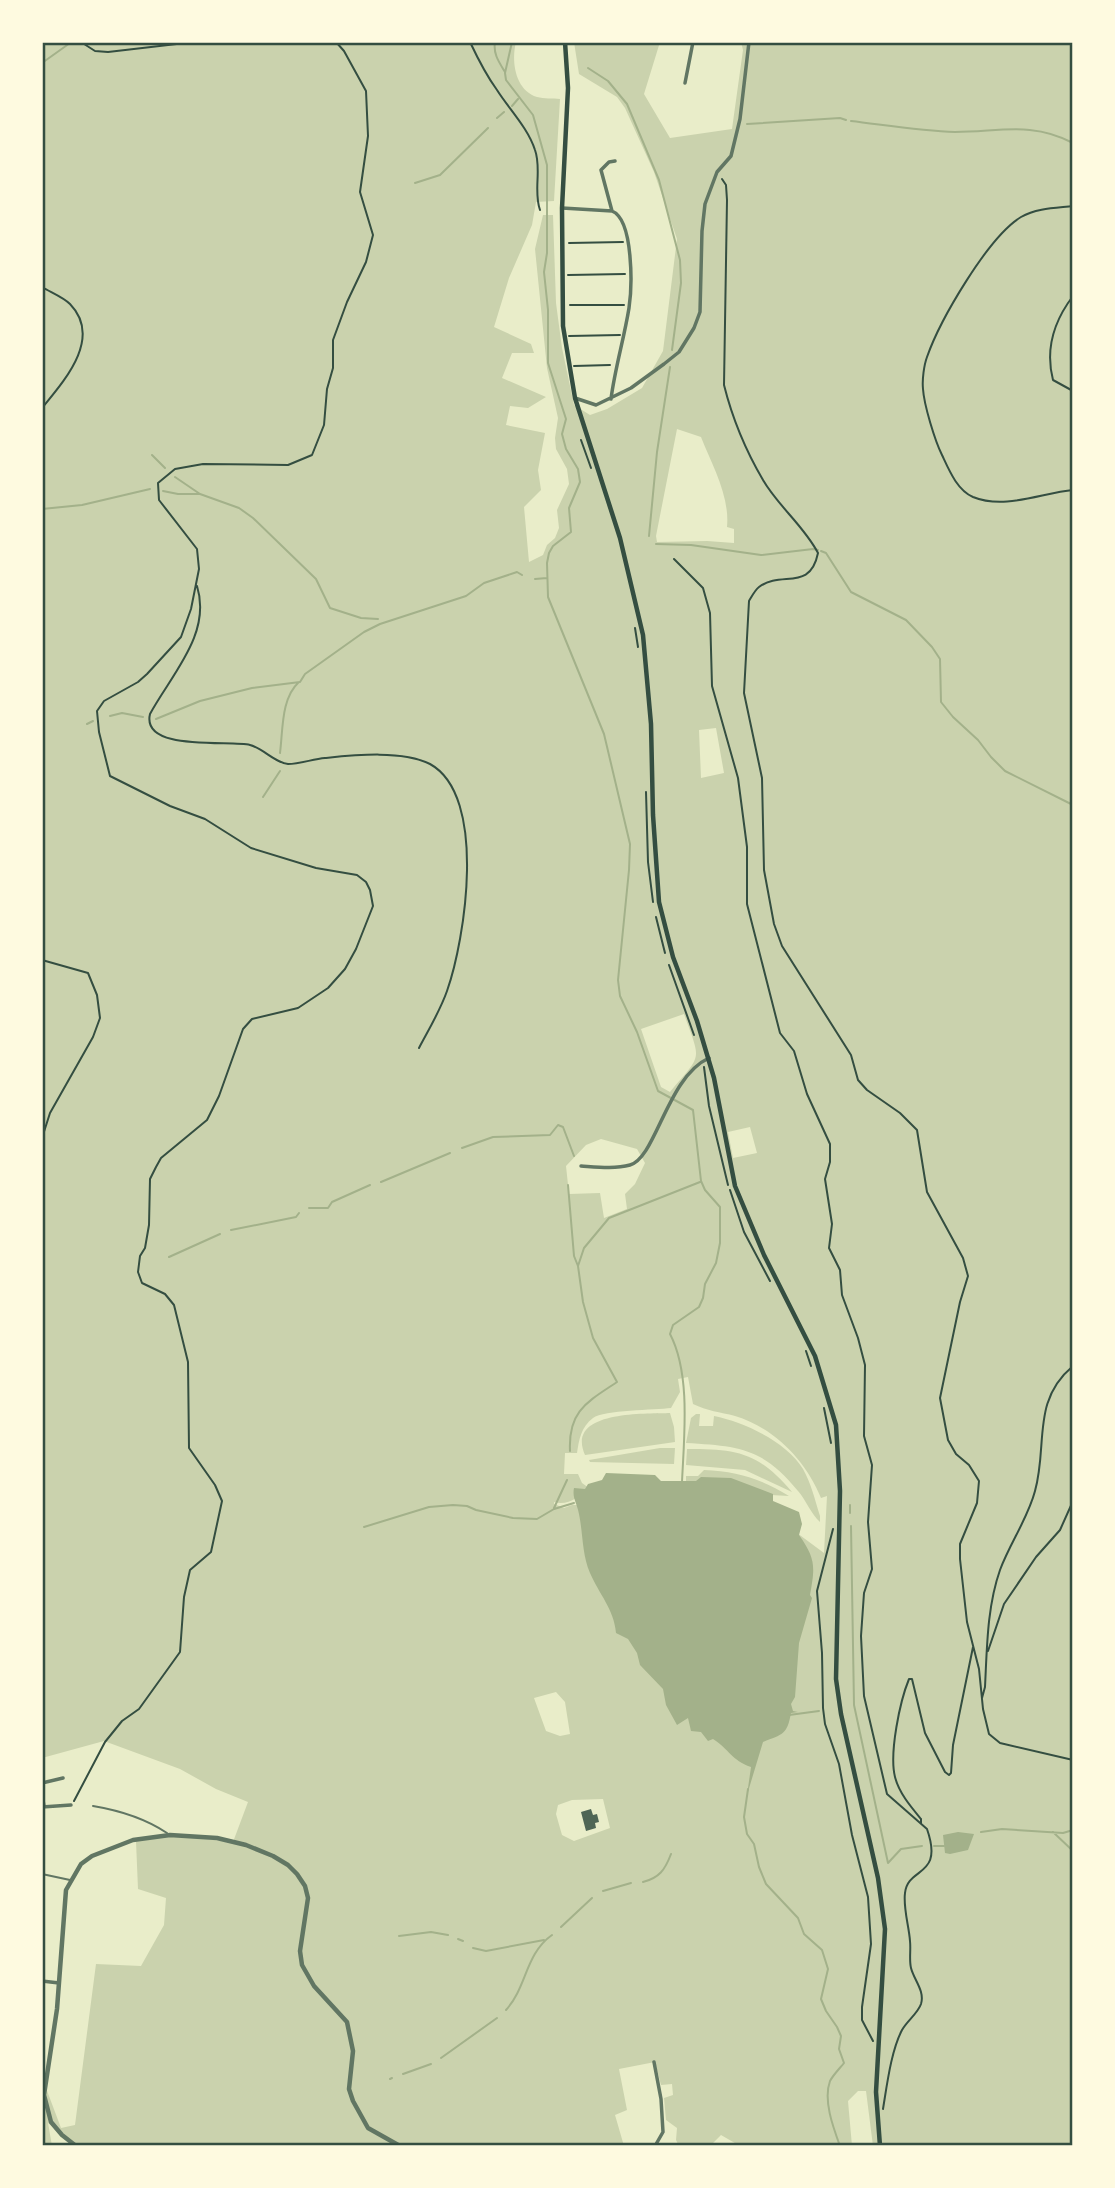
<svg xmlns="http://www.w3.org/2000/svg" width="1115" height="2188" viewBox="0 0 1115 2188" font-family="'DM Sans',sans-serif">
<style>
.green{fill:#cad2ad;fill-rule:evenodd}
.water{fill:#a3b18a}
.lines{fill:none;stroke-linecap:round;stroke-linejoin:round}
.stream{stroke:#a3b18a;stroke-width:2}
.building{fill:#4f6655}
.path{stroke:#344e41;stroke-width:2}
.service{stroke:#617663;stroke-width:2}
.minor{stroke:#617663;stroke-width:3.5}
.tertiary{stroke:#617663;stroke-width:4.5}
.secondary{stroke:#344e41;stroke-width:4.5}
.neatline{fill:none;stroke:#344e41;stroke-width:2.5}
</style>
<rect width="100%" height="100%" fill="#e9edc9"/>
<path class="green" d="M 42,42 L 516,42 C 511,61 515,90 537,97 C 544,99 553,98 560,99 L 554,201 L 536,202 L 532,225 L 509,278 L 494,327 L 531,344 L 534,353 L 512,353 L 502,378 L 546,397 L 528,408 L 510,406 L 506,425 L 545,433 L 538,470 L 541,490 L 524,507 L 529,562 L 543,555 L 547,545 L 555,538 L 559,528 L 557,510 L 569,484 L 567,469 L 556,449 L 555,438 L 558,418 L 547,368 L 535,249 L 543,215 L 553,215 L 556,303 L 562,348 L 574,405 L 590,415 L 607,409 L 642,388 L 663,351 L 677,239 L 654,172 L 625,108 L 617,97 L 579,74 L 574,42 L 660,42 L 644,94 L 670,138 L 732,129 L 743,50 L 741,42 L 1073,42 L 1073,2146 L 873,2146 L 866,2091 L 858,2091 L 848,2101 L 852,2146 L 740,2146 L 721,2135 L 710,2146 L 679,2146 L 676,2140 L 677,2128 L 666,2120 L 664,2098 L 673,2095 L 672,2084 L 661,2085 L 655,2062 L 619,2069 L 627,2110 L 615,2115 L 624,2146 L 76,2146 L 48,2123 L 52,2146 L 42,2146 L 42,2087 L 46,2088 L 61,2128 L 75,2125 L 96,1964 L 141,1966 L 164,1925 L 166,1898 L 138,1889 L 136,1841 L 170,1835 L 233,1842 L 248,1802 L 216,1789 L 180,1769 L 104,1741 L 42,1758 ZM 677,429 L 701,437 C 712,465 730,496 727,527 L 734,529 L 734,543 L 707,541 L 657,542 L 656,536 ZM 716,728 L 724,773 L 701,778 L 699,730 ZM 684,1014 C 701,1062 703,1053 670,1092 L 661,1087 L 641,1029 ZM 750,1127 L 757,1153 L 733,1158 L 728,1132 ZM 601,1139 L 637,1149 L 645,1163 L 635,1184 L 625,1194 L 627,1209 L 604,1218 L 600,1193 L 569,1194 L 566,1166 L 586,1145 ZM 688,1377 L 693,1404 C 707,1411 720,1412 735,1416 C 775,1428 806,1461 821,1498 L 827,1496 L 824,1553 L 797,1533 L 584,1505 L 572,1505 L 564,1508 L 554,1504 L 554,1502 C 568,1506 579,1497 589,1488 L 582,1483 L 578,1474 L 564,1474 L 565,1453 L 577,1453 C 579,1440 581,1427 593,1418 C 604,1410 655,1410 671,1408 L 680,1392 L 678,1379 ZM 556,1692 L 565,1702 L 570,1734 L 560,1736 L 546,1731 L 534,1698 ZM 603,1799 L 610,1828 L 574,1841 L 562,1835 L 556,1814 L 558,1805 L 572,1800 Z
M 670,1413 L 674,1427 L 675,1442 L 585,1455 C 565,1410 646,1414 670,1413 Z
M 696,1414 L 700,1414 L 699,1426 L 713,1426 L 714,1416 C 744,1422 787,1442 803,1469 C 811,1483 815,1500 820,1516 L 820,1522 C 811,1514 806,1500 798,1491 C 763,1448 739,1446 686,1443 L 691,1418 Z
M 660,1448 L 675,1448 L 674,1464 L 590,1462 L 589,1460 Z
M 687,1449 C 737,1449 758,1452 792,1492 L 745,1470 L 686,1465 Z
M 704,1470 C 737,1471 761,1479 789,1496 L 686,1490 L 686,1476 L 698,1476 Z"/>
<path class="water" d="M 606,1473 L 655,1475 L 661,1481 L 696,1481 L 701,1477 L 731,1478 L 773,1494 L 773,1501 L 799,1512 L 802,1524 L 799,1535 C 816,1559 815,1567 810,1595 L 812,1598 L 799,1643 L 795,1697 L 791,1704 L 793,1711 L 798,1712 L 791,1713 C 787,1735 783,1734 763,1742 L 747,1795 L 751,1767 C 731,1760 730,1750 713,1739 L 708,1741 L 701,1732 L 691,1731 L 688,1718 L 677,1725 L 666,1705 L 663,1689 L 640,1665 L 637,1653 L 628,1639 L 616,1633 C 614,1609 599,1594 590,1573 C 582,1555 583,1533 579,1514 C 577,1503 572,1498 574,1488 L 585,1489 L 588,1484 L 602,1480 Z
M 958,1832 L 974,1834 L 968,1850 L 950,1854 L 945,1853 L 943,1835 Z"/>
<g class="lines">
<path class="stream" d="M 495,42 C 493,54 499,62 505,72
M 512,42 L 505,73 L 506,80 L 533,115 L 547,165 L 547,253 L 544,272 L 548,310 L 548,363 L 566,419 L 562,434 L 566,449 L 578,469 L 580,482 L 569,508 L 571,532 L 553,546 L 549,553 L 547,563 L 548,597 L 604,734 L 630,844 L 629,870 L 618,980 L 620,996 L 637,1032 L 658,1091 L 693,1110 L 701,1181 L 705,1190 L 720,1207 L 720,1243 L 716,1263 L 705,1284 L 703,1298 L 699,1307 L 673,1325 L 670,1334 C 691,1374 684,1437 682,1482
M 42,63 L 70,43
M 588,68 L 608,81 L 627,104 L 659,180 L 680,260 L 681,283 L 672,350
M 512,106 L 518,99
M 497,118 L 504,112
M 851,121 C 885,125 921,131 955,132 C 999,132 1032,121 1073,143
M 747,124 L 840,118 L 846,120
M 415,183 L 440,175 L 488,128
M 152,455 L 165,468
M 175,477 L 200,494
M 163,491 L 178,494 L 200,494 L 239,508 L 253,518 L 316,579 L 330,608 L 361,618 L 378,619
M 42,509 L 82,505 L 150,489
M 649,536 L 657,452 L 670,367
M 656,544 L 691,545 L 761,555 L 813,549 L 818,550
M 821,551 L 826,553 L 851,592 L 906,620 L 932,647 L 940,659 L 941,702 L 953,717 L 978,740 L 991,757 L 1005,771 L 1073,805
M 535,579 L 547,578
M 110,716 L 122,713 L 143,717
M 156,719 L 200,701 L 252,688 L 300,682 L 305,674 L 364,632 L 380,624 L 466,596 L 484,583 L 517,572 L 522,575
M 87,724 L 93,721
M 280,753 C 283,730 281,698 299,682
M 263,797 L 280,771
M 462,1148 L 493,1137 L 550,1135 L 558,1125 L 563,1127 L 574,1156
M 381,1182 L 450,1153
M 568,1185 L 574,1256 L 578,1266
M 309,1208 L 328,1208 L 332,1202 L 370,1185
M 231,1230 L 296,1217 L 299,1213
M 169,1257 L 220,1234
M 570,1451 C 568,1411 587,1402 617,1382 L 593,1338 L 583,1302 L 578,1266 L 584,1248 L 609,1218 L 700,1182
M 850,1505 L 850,1513
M 554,1508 L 567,1480
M 851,1526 L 854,1705 L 888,1863
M 364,1527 L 429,1507 L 453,1505 L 467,1506 L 476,1510 L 513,1518 L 537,1519 L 554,1509 L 574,1503
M 789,1715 L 819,1711
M 748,1789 L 744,1817 L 747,1834 L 754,1844 L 759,1867 L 766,1884 L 798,1918 L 804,1934 L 822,1950 L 828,1969 L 821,1999 L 826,2011 L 837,2027 L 841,2036 L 839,2049 L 844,2063 C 840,2068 833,2075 830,2081 C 823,2100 833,2127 840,2146
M 981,1832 L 1002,1829 L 1063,1833 L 1073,1830
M 1053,1832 L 1073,1851
M 934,1846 L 944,1846
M 888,1863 L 901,1849 L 922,1846
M 643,1882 C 659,1878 665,1870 671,1854
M 603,1891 L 631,1883
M 561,1927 L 592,1898
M 399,1936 L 431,1932 L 448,1935
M 458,1939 L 463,1941
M 473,1948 L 486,1951 L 544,1940
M 506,2010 C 527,1987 525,1954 552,1935
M 441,2058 L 497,2018
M 403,2074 L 431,2064
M 390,2079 L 392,2078"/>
</g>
<path class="building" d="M 591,1809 L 593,1815 L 597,1814 L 599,1822 L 595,1823 L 596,1828 L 586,1831 L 581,1812 Z"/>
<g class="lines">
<path class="path" d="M 81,42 L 95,51 L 108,52 L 194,42
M 470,42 C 478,59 486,75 497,90 C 509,109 528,128 535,150 C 542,169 533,191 540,210
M 1072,42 L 1073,43
M 722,179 L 726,185 L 727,200 L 724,385 C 732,417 746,451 763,480 C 778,506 804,526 818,553 C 810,592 782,570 759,587 C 755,590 752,596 749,601 L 744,693 L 762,778 L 764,870 L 774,924 L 782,946 L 851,1055 L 858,1080 L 867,1090 L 900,1113 L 917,1130 L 927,1192 L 963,1258 L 968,1276 L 960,1302 L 940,1398 L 948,1440 L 956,1454 L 969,1465 L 979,1481 L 977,1503 L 960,1544 L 960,1559 L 967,1622 L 979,1669 L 983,1709 L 989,1734 L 1000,1743 L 1073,1760
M 1073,206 C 1056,208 1037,208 1021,217 C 988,237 940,320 927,357 C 924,365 922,380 923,389 C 924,405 935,441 942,455 C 949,470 957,490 973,497 C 1005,510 1041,493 1073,490
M 569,243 L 623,242
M 568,275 L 625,274
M 42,287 C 50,292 63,297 70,304 C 103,338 64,381 42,408
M 1073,296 C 1054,321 1045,349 1053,380 L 1073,391
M 570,305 L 624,305
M 569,336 L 620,335
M 574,366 L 610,365
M 581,440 L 591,468
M 674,559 L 703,588 L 710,613 L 712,686 L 738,778 L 747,847 L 747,904 L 780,1033 L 794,1051 L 807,1094 L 830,1144 L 830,1162 L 825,1179 L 832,1224 L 829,1248 L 840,1270 L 842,1295 L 858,1338 L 865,1365 L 864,1436 L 872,1465 L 868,1522 L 872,1569 L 864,1593 L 861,1636 L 864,1696 L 887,1794 L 927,1829 C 944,1878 908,1866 905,1893 C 903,1908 909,1926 910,1941 C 911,1950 909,1960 911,1968 C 914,1980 925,1991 921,2004 C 918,2013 907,2021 902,2030 C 891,2051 887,2085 883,2109
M 197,586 C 212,634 171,675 150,714 C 141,752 230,740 250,745 C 263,748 275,763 288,764 C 300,764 313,759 325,758 C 355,755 403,750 430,764 C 488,796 465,940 447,991 C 440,1011 429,1029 419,1048
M 1073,614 L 1073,627
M 635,628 L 638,647
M 646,792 L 648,862 L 653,902
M 656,917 L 665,953
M 42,960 L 88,973 L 97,995 L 100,1018 L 93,1037 L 50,1113 L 42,1138
M 669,965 L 694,1035
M 704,1067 L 709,1106 L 728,1185
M 730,1190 L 744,1232 L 770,1281
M 806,1351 L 811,1366
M 824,1408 L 831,1443
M 833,1529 L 817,1591 L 822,1653 L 823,1708 L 825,1724 L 839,1764 L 852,1835 L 868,1897 L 871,1944 L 862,2007 L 862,2020 L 873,2041
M 988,1651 L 1004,1604 L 1036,1557 L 1060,1530 L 1073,1501
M 982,1698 L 985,1687 C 987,1648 987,1607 1000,1570 C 1010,1543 1028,1518 1035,1491 C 1048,1445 1031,1401 1073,1366
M 74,1801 L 105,1742 L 122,1721 L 139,1709 L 180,1652 L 184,1597 L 190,1570 L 211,1552 L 222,1501 L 215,1485 L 189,1448 L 188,1362 L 174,1305 L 165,1294 L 142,1283 L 138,1272 L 140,1256 L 145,1248 L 149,1225 L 150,1179 L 156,1167 L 161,1158 L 207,1120 L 219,1096 L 243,1029 L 252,1019 L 298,1008 L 328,988 L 345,969 L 356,949 L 373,906 L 370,890 L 366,882 L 357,875 L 316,868 L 251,848 L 205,819 L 170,806 L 110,776 L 99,732 L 97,711 L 104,701 L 138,682 L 147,674 L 181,637 L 191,609 L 199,569 L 197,549 L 159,500 L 158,483 L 175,469 L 203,464 L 288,465 L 312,455 L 324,425 L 327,389 L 333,368 L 333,340 L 347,302 L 366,262 L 373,235 L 360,192 L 368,136 L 366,91 L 344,51 L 336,42
M 921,1823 L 921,1819 C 911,1807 899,1793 895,1777 C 889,1753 900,1701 909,1679 L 912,1679 L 925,1733 L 945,1772 L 949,1775 L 951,1773 L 953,1745 L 973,1647"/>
<path class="service" d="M 93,1806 C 117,1810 146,1819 167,1833
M 42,1874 L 70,1880"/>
<path class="minor" d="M 685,83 L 693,42
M 562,208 L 612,211 C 634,220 632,288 629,308 C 624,339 615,368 611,399
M 612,211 L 601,170 L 609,162 L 615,161
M 575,398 L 596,405 L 631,388 L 664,364 L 679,352 L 694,328 L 700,312 L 702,231 L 705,204 L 717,172 L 731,156 L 740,119 L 749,42
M 581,1166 C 597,1167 615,1169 630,1165 C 656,1158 667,1077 709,1058
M 42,1783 L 63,1778
M 42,1794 L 44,1806
M 42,1807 L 71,1805
M 42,1981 L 59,1983
M 654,2062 L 661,2099 L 663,2132 L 655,2146"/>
<path class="tertiary" d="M 76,2146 L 62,2135 L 51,2122 L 44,2095 L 57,2009 L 66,1890 L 81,1864 L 92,1856 L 133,1840 L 170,1835 L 217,1838 L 246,1845 L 273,1856 L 288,1865 L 297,1874 L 305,1886 L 308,1898 L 300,1951 L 302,1965 L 314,1986 L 347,2022 L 353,2051 L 349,2089 L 353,2101 L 368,2128 L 400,2146"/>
<path class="secondary" d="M 565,42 L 568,88 L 562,208 L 563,326 L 575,398 L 620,538 L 643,635 L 651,724 L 653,815 L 659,902 L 673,957 L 697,1021 L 714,1078 L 735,1186 L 764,1255 L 815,1356 L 836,1425 L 840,1491 L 836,1679 L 841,1714 L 878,1878 L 885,1929 L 876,2092 L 880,2146"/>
</g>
<rect width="1115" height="2188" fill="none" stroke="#fefae0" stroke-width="88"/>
<rect x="44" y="44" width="1027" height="2100" class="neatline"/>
</svg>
